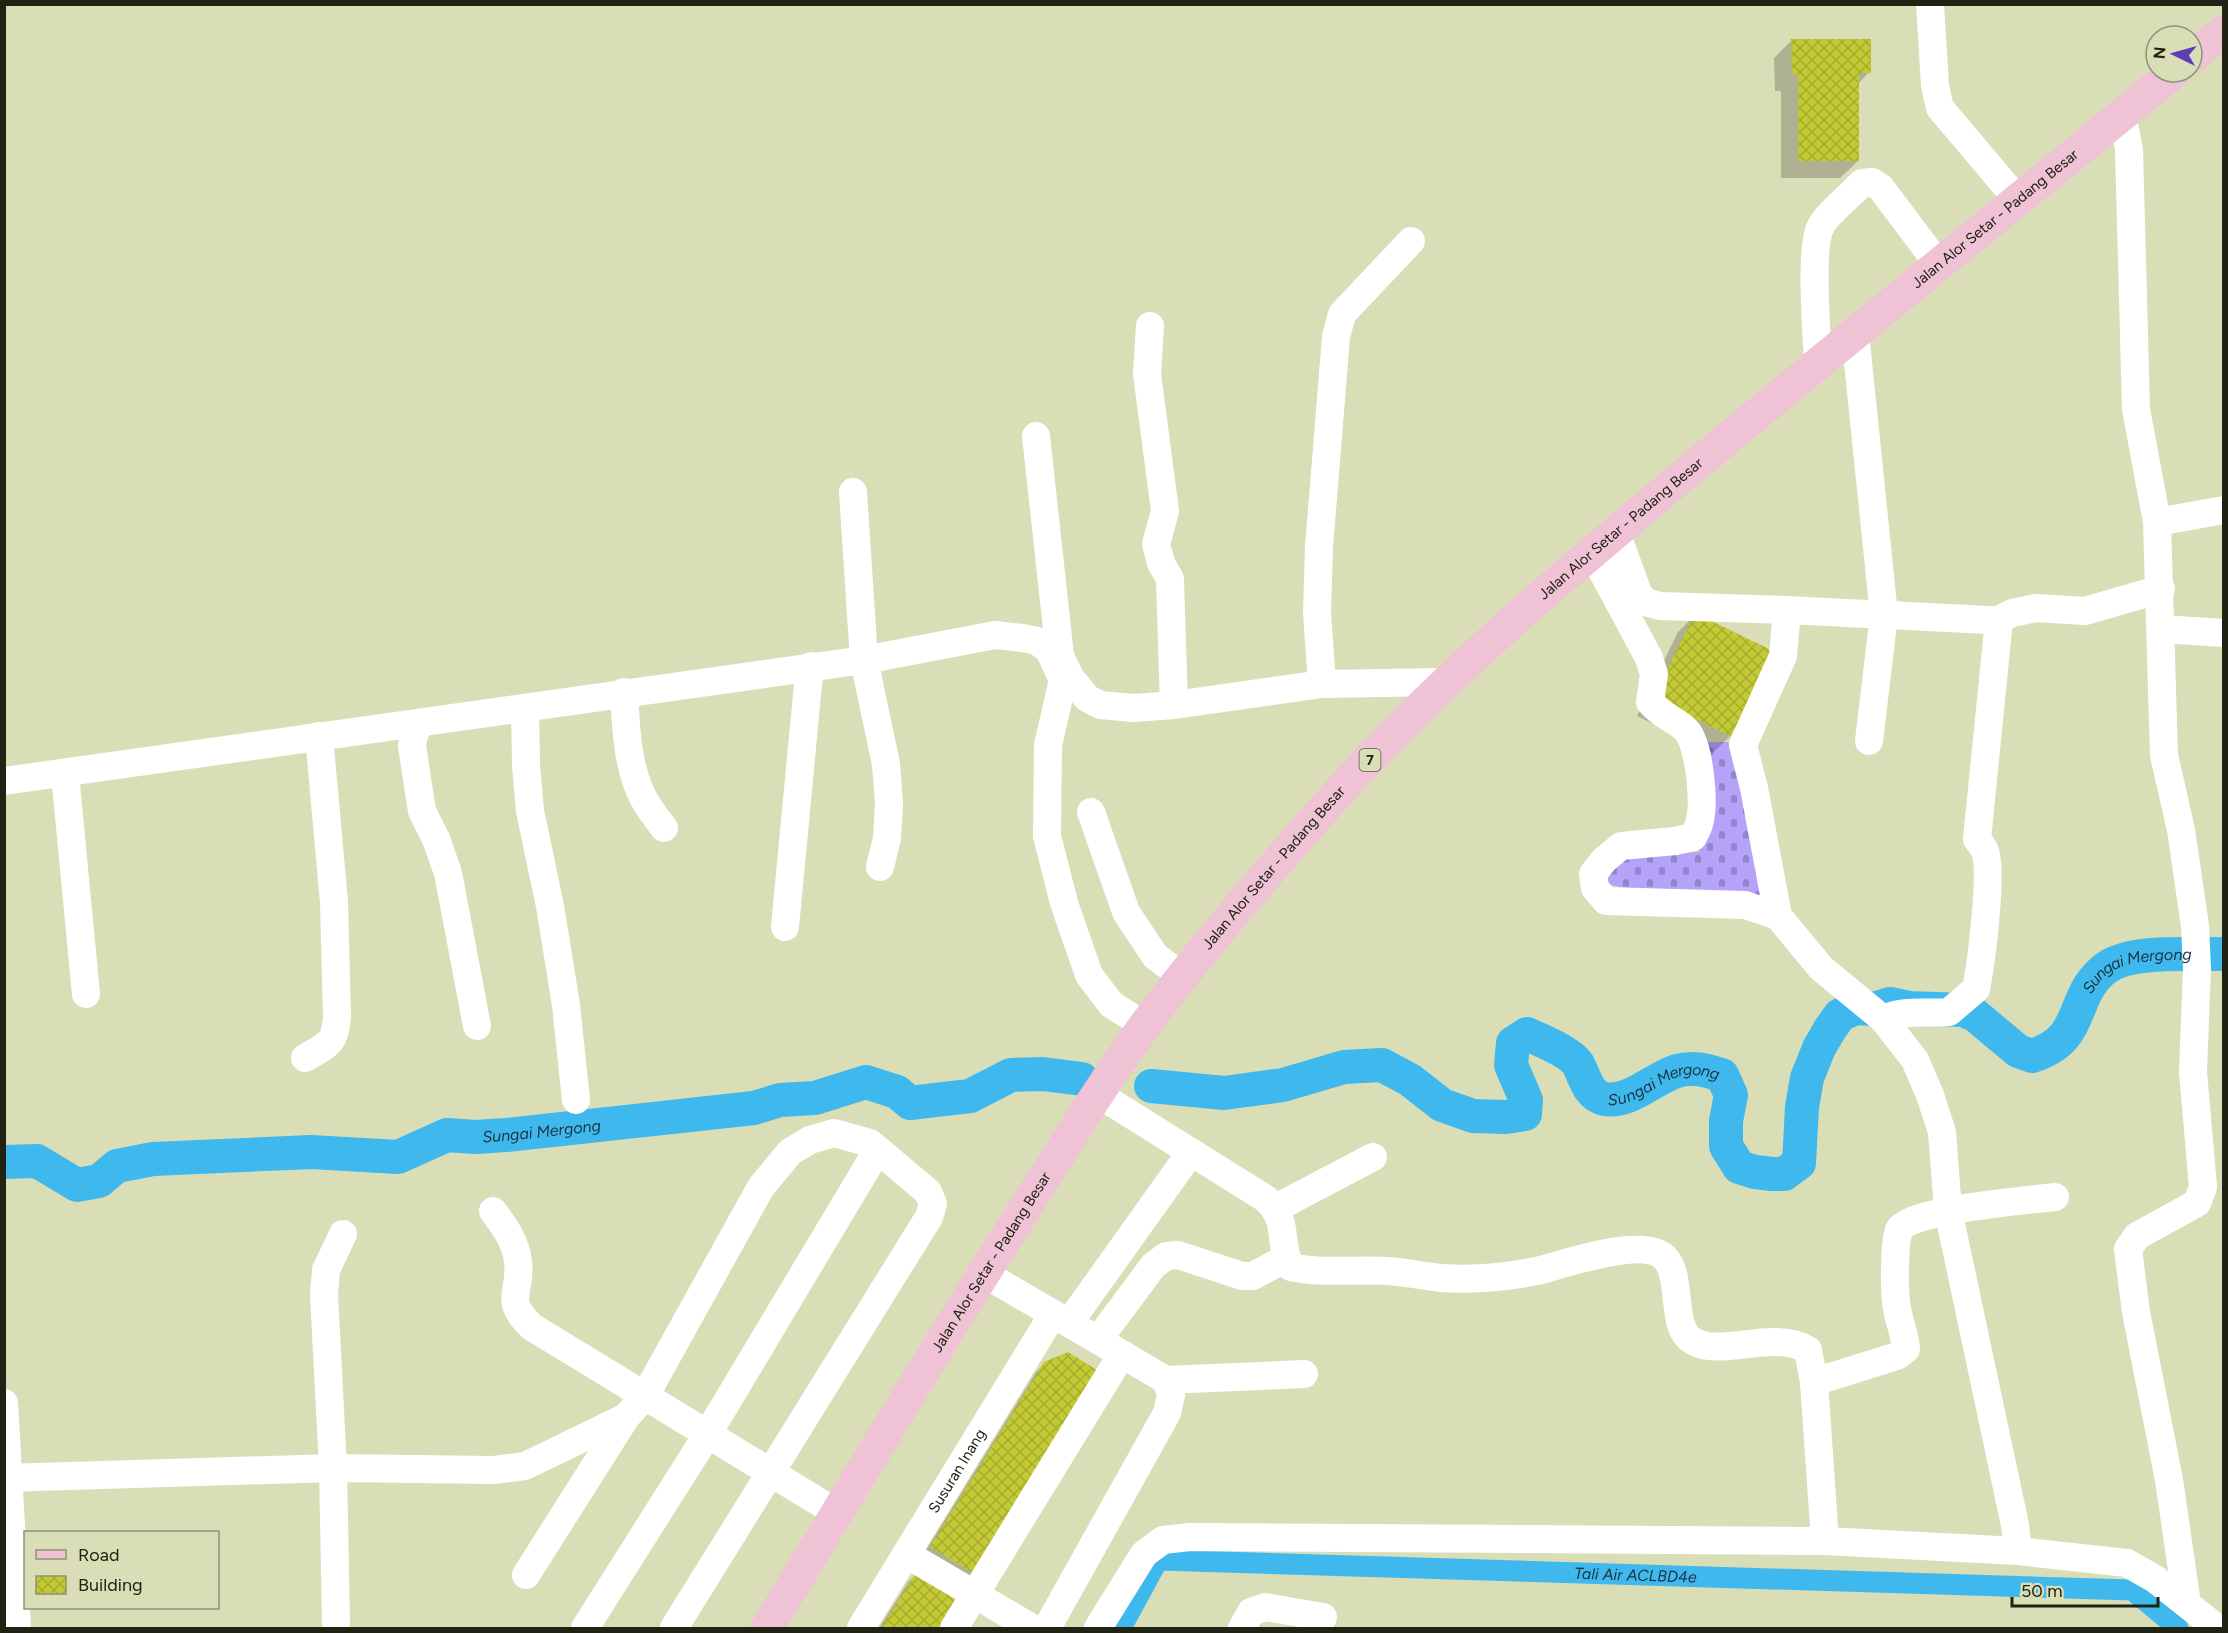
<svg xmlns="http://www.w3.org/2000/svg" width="2228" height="1633" viewBox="0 0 2228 1633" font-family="Figtree,sans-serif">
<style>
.cemetery{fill:url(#cemetery-stones)}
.shadow{fill:#0003}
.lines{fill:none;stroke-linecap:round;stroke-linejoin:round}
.canal{stroke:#3fb8ee;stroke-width:21}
.river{stroke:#3fb8ee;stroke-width:34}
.building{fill:url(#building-cross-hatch)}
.minor{stroke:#fff;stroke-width:28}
.major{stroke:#efc2d6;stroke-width:33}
.labels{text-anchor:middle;stroke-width:4.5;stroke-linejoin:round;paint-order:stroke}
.shield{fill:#dadeb7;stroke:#585a44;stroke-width:1.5}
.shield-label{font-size:14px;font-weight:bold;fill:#202213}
.street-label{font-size:15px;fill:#202213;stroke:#dadeb7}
.water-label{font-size:16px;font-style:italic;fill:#1a333f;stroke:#dadeb7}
</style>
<defs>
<pattern id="cemetery-stones" width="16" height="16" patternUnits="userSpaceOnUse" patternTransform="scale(1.5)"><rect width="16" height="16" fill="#b5a3fa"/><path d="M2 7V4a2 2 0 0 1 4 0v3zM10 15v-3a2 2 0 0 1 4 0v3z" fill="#9384c9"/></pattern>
<pattern id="building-cross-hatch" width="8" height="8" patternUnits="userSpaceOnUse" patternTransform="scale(1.5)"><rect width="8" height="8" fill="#c3ca35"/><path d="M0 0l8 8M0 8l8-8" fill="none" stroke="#a7ad2e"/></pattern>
</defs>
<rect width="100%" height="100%" fill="#dadeb7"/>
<path class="cemetery" d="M 1728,742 L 1742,773 L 1772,901 L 1656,893 L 1603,884 L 1619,850 L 1651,853 L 1699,852 L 1691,787 L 1680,743 Z"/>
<path class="shadow" d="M 1792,40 L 1869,72 L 1858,84 L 1858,161 L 1840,178 L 1781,178 L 1781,91 L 1775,91 L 1774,58 Z
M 1695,615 L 1730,736 L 1713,753 L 1637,716 L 1678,632 Z
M 1045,1363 L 968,1584 L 923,1555 L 1036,1372 Z
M 917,1573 L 946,1628 L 879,1628 L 908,1582 Z"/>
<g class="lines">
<path class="canal" id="s1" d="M 1121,1628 L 1158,1560 L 2132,1590 L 2178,1628"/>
<g class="river">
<path id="s2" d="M 1151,1086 L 1224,1093 L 1283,1085 L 1344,1067 L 1382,1065 L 1410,1080 L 1442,1105 L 1473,1116 L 1506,1117 L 1525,1114 L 1526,1100 L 1511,1065 L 1513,1043 L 1527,1034 C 1541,1040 1570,1052 1578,1064 C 1585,1077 1588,1096 1605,1099 C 1631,1103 1654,1078 1677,1071 C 1693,1066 1708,1071 1722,1075 L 1731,1095 L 1726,1121 L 1726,1146 L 1739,1167 L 1755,1172 L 1772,1174 L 1784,1174 L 1799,1163 L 1802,1107 L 1807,1078 L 1819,1048 L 1830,1029 L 1840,1015 L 1856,1008 L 1874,1009 L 1890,1004 L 1909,1008 L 1963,1010 L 1975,1015 L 2018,1051 L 2032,1056 C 2088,1038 2068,997 2106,968 C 2132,949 2192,955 2224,954"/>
<path id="s3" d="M 4,1162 L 37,1161 L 77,1185 L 99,1181 L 117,1166 L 153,1159 L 311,1152 L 398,1157 L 447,1135 L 475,1137 L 506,1135 L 754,1108 L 780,1100 L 815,1098 L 866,1082 L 897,1092 L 910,1103 L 970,1096 L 1011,1075 L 1043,1074 L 1082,1079"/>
</g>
</g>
<path class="building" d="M 1791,39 L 1871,39 L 1871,73 L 1859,73 L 1859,161 L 1798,161 L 1798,74 L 1792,74 Z
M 1695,613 L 1773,651 L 1731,736 L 1653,699 Z
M 1068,1352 L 1103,1374 L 978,1576 L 930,1547 L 1044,1362 Z
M 917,1571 L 964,1601 L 947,1628 L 881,1628 Z"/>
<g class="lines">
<g class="minor">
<path d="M 1930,4 L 1935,86 L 1940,108 L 2017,199"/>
<path d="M 2122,115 L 2129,149 L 2136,409 L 2157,522 L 2164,755 L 2181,830 L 2195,926 L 2197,968 L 2193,1072 L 2203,1187 L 2197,1203 L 2137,1236 L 2128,1249 L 2136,1312 L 2169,1480 L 2187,1604"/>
<path d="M 1150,326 L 1147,374 L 1165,511 L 1156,544 L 1161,563 L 1170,579 L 1174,705"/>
<path d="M 1855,333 L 1884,615 L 1869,741"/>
<path d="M 1818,363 C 1817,336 1809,247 1821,226 C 1827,214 1852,194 1862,183 L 1872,182 L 1881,188 L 1938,264"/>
<path d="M 1036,436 L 1060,656 L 1070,677 L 1087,698 L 1100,705 L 1134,708 L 1174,705 L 1322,684 L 1444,682"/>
<path d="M 853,492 L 864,660 L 886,764 L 889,803 L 887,838 L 880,867"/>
<path d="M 2157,522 L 2224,510"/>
<path d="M 1616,532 L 1638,593 L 1645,602 L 1660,606 L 1787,610 L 1988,620 L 1999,620 L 2012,613 L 2036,608 L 2085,611 L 2161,589"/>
<path d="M 1592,552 L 1649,658 L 1654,674 L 1650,702 C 1661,716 1679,721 1687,731 C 1700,747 1705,805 1699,824 C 1698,828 1695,833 1693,837 L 1675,841 L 1621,846 L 1604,860 L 1593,874 L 1595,888 L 1606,901 L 1745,905 L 1778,916 L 1821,968 L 1883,1019 L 1915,1060 L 1930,1095 L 1942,1132 L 1948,1210 L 2015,1525 L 2018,1551"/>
<path d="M 2161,629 L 2224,633"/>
<path d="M 1322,684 L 1317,613 L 1319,547 L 1336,337 L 1342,314 L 1411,241"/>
<path d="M 624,692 C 626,728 627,769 645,801 C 650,810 657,819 664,828"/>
<path d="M 525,708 L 526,765 L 530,811 L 550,906 L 566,1005 L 576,1100"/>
<path d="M 419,723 L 414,735 L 412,746 L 422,811 L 436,839 L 448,873 L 477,1026"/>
<path d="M 65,774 L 86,994"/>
<path d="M 4,781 L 864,660 L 995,635 L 1023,638 L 1037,641 L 1049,650 L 1063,680 L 1048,745 L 1047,836 L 1064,903 L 1089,975 L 1111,1004 L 1145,1026"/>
<path d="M 1091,812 L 1126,912 L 1155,956 L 1183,977"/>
<path d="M 1778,916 L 1754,788 L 1743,745 L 1783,656 L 1787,610"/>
<path d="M 785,927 L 808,684 L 811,666"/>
<path d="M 1883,1019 C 1905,1009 1926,1014 1949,1012 L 1976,989 C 1981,964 1993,872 1985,851 C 1983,847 1980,843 1977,839 L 1999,620"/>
<path d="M 305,1058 C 328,1044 335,1045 337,1016 L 334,902 L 319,736"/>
<path d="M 1098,1094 L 1266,1199 C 1291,1223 1277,1243 1291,1267 C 1323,1274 1355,1269 1387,1271 C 1405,1272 1423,1276 1441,1278 C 1474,1280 1509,1277 1541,1270 C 1567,1263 1643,1237 1664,1257 C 1684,1276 1669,1328 1693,1341 C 1722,1358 1773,1329 1808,1350 L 1814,1382 L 1825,1541"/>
<path d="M 1276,1208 L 1373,1157"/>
<path d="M 493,1211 C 505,1227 516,1242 518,1262 C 522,1292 502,1299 532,1327 L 837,1513"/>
<path d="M 983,1273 L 1166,1380 L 1171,1395 L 1167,1413 L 1047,1628"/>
<path d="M 1069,1323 L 1191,1152"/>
<path d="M 1098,1340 L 1153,1266 L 1166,1256 L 1178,1255 L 1242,1276 L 1253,1276 L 1286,1258"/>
<path d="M 1166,1380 L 1304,1374"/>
<path d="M 1814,1382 L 1897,1356 L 1906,1349 C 1905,1334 1899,1322 1897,1308 C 1894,1294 1894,1243 1899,1230 C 1908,1210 2030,1200 2055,1197"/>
<path d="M 4,1403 L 17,1628"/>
<path d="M 4,1478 L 333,1468 L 494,1470 L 525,1466 L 626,1417"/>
<path d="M 906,1554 L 1032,1628"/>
<path d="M 526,1575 L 626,1417 L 645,1396 L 761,1187 L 790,1152 L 810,1140 L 834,1133 L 870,1143 L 928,1192 L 933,1204 L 929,1217 L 674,1628"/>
<path d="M 336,1623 L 333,1468 L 324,1294 L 326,1270 L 343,1234"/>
<path d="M 585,1628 L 707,1435 L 877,1151"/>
<path id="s4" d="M 861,1628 L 1053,1314"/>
<path d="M 954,1628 L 1122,1354"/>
<path d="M 1098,1628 L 1144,1554 L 1163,1540 L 1190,1537 L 1825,1541 L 2018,1551 L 2127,1563 L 2155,1579 L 2217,1628"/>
<path d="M 1242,1628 L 1251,1612 L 1265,1607 L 1323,1617"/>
</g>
<g class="major">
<path d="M 2192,57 L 2224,31"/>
<path id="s5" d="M 767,1628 C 854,1486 939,1342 1029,1202 C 1067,1142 1104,1081 1146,1024 C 1203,947 1266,874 1329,803 C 1440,678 1569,571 1697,464 C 1855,332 2015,203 2174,72"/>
</g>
</g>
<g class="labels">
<rect class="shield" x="1359.5" y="749" width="21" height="22" rx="4.5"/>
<g class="shield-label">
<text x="1370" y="765">7</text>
</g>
<g class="street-label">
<text dy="5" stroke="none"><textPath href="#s5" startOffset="1887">Jalan Alor Setar - Padang Besar</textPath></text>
<text dy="5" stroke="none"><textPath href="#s5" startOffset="1401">Jalan Alor Setar - Padang Besar</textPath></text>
<text dy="5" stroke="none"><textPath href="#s5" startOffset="915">Jalan Alor Setar - Padang Besar</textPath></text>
<text dy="5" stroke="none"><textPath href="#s5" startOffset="429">Jalan Alor Setar - Padang Besar</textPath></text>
<text dy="5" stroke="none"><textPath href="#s4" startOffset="184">Susuran Inang</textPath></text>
</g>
<g class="water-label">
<text dy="6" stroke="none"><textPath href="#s2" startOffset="1390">Sungai Mergong</textPath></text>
<text dy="6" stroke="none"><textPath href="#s2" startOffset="651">Sungai Mergong</textPath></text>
<text dy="6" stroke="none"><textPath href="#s3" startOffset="556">Sungai Mergong</textPath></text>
<text dy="6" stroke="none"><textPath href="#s1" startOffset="555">Tali Air ACLBD4e</textPath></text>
</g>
</g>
<rect width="2228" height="1633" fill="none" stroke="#202213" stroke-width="12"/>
<rect x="24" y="1531" width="195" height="78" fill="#dadeb7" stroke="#909375" stroke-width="1.5"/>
<rect x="36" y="1550" width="30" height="9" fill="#efc2d6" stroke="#909375" stroke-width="1.5"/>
<text x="78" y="1561" font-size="18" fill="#202213">Road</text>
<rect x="36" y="1576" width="30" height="18" fill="url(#building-cross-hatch)" stroke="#909375" stroke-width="1.5"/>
<text x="78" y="1591" font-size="18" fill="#202213">Building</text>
<g transform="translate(2174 54) rotate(275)"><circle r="28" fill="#dadeb7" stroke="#909375" stroke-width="1.5"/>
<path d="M0-4.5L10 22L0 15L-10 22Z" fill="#613bb4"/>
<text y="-9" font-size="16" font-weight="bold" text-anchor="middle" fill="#202213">N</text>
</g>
<path d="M2012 1597v9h146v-9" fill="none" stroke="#202213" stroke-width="3"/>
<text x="2021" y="1597" font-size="18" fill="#202213" stroke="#dadeb7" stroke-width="4.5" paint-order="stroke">50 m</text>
</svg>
